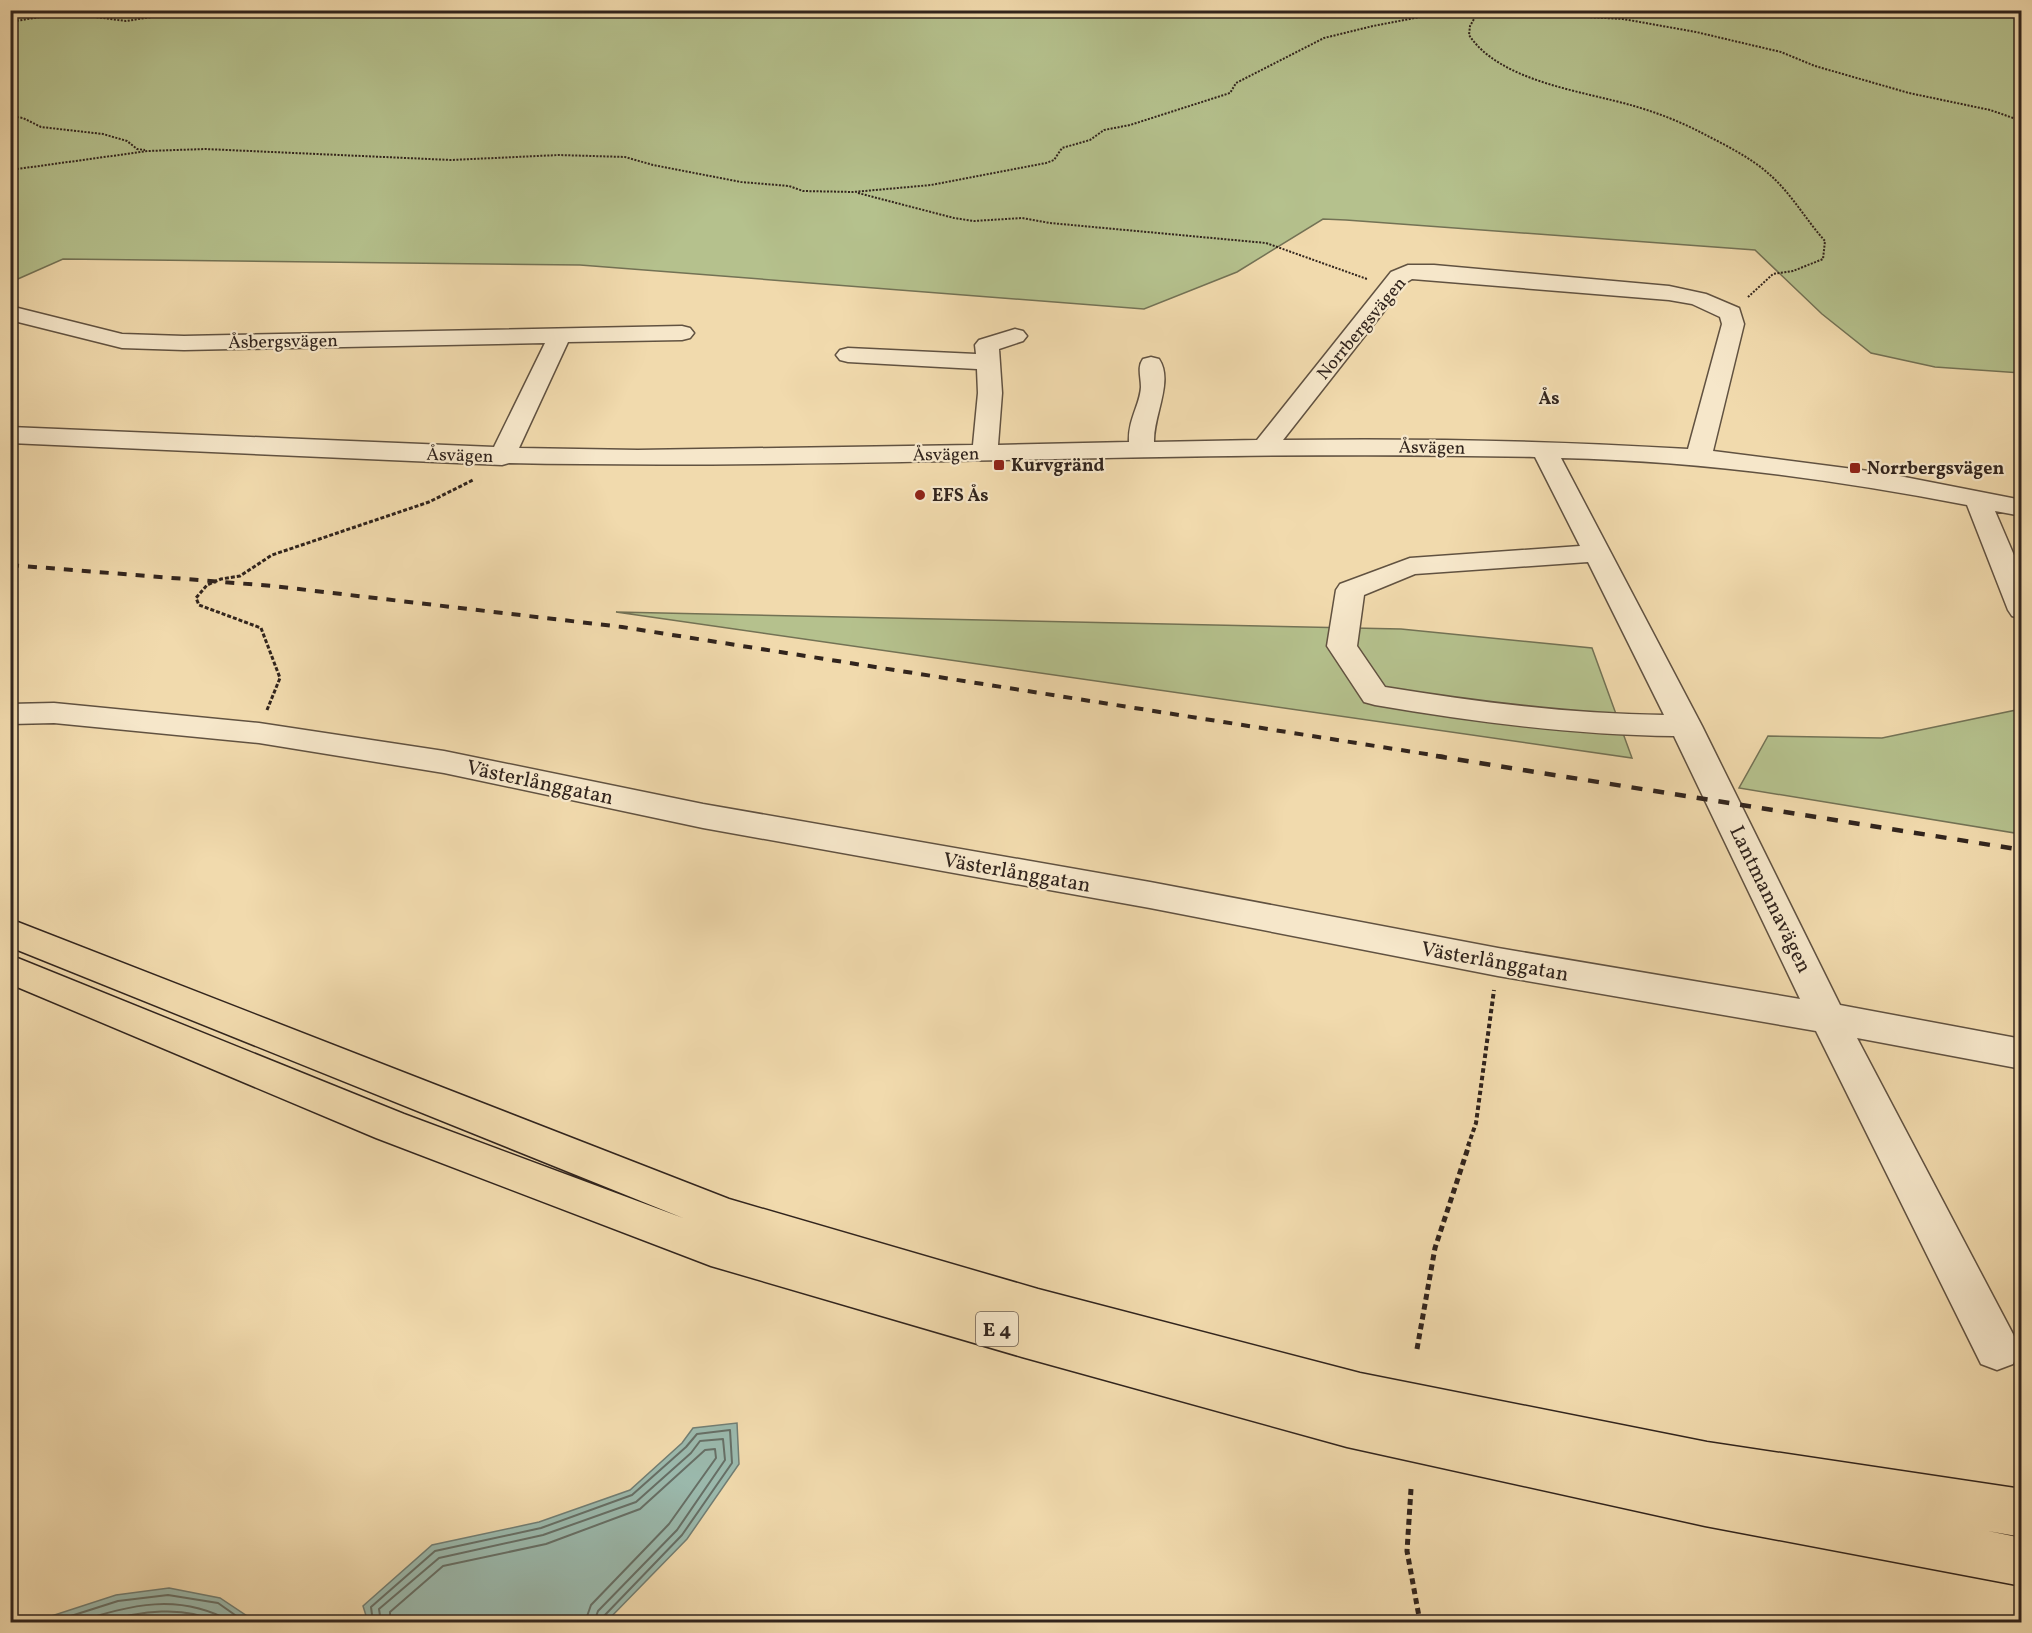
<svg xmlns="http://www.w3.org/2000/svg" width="2032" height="1633" viewBox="0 0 2032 1633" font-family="Vollkorn,serif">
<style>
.green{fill:#b5c18d;stroke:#737255;stroke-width:1.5}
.water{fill:#9bbaae;stroke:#717e74;stroke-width:1.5}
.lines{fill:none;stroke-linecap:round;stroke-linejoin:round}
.shore{stroke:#666f66;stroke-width:2}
.minor-casing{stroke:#615241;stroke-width:3}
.highway-casing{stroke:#31241d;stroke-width:3}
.path-far3{stroke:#31241d;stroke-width:2;stroke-dasharray:2 1.5;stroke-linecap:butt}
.path-far2{stroke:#31241d;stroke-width:3;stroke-dasharray:4 2;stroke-linecap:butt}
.path-far1{stroke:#31241d;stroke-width:4;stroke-dasharray:4.5 3;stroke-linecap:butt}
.path{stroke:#31241d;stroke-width:5;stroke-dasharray:6 4;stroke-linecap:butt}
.minor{fill:#f6e7ca;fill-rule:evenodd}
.highway{fill:#f1daad;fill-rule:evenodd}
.rail-far1{stroke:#31241d;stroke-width:4;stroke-dasharray:9 9;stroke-linecap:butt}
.rail{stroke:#31241d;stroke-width:4.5;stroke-dasharray:11 11;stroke-linecap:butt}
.poi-dot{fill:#8f2418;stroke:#f6e7ca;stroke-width:2}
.labels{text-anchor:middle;stroke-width:4.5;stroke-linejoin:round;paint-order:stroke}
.far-street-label{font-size:18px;fill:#31241d;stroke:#f6e7ca}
.far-neighbourhood-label{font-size:18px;font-weight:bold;fill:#31241d;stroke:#f6e7ca}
.far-poi-label{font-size:18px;font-weight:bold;fill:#31241d;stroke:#f6e7ca;text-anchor:start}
.shield{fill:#f6e7ca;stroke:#6c5e51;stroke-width:1.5}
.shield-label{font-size:20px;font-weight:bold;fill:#31241d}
.street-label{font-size:21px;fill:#31241d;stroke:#f6e7ca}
</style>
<rect width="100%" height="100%" fill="#f1daad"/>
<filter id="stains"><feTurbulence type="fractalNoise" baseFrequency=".00333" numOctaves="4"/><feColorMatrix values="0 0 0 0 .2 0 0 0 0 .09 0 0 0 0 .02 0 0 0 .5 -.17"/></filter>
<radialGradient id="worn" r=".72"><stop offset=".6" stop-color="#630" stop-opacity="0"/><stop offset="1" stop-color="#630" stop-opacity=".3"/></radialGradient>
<path class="green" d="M 11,10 L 2021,11 L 2021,373 L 1935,367 L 1871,353 L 1822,314 L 1755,250 L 1346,220 L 1323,219 L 1237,272 L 1144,309 L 580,265 L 63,259 L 11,282 Z
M 616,612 L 1401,629 L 1592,648 L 1632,758 Z
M 2021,709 L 2021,834 L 1739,788 L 1768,736 L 1882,738 Z"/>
<path class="water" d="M 737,1423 L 739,1464 L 687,1539 L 606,1622 L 368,1622 L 363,1606 L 432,1545 L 539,1522 L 630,1490 L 682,1443 L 693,1428 Z
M 169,1588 L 220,1598 L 256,1622 L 33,1622 L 116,1595 Z"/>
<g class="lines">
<path class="shore" d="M 52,1622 L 118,1601 L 168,1595 L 218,1603 L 245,1622
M 76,1622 C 132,1605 178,1592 232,1622
M 105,1622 C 139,1611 184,1605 217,1622
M 373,1622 L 371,1607 L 435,1551 L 541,1528 L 632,1495 L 686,1447 L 697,1434 L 730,1430 L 732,1463 L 682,1535 L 604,1616 L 602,1622
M 381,1622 L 379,1609 L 439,1558 L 543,1535 L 636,1502 L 691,1453 L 700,1441 L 723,1439 L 725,1460 L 677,1530 L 598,1611 L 594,1622
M 390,1622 L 390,1612 L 443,1566 L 546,1544 L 640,1509 L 705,1450 L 715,1449 L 716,1458 L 669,1524 L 591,1605 L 585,1622"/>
<defs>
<path id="minor" d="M 1408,265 L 1434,265 L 1669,286 L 1706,294 L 1739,308 L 1744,324 L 1713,451 L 1884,473 L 2022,500 L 2022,516 L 1995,511 L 2022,574 L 2022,619 L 2012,616 L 2008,610 L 1967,505 C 1833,479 1698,461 1561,458 L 1702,726 L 1840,1005 L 2022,1039 L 2022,1069 L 1857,1038 L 2013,1334 L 2019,1349 L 2013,1364 L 1997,1370 L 1981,1364 L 1816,1031 L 1498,976 L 1150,908 L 703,828 L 444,773 L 259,743 L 54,723 L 10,724 L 10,704 L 54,703 L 259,723 L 444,751 L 703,804 L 1150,882 L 1498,948 L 1800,999 L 1674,736 C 1574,735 1474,722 1375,705 L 1364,702 L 1327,646 L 1336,590 L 1340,584 L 1410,558 L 1580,546 L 1535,457 C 1193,449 852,470 509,463 L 502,465 L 10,443 L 10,427 L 494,447 L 545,343 L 184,350 L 122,348 L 10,320 L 10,306 L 122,334 L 184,336 L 682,326 L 690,328 L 694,333 L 690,338 L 682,340 L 568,342 L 519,448 L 638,450 L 973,445 L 978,393 L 977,369 L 848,362 L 840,360 L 836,355 L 840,350 L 848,348 L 976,354 L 975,345 L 979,340 L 1015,329 L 1023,331 L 1027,336 L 1023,341 L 999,349 L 1002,393 L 998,445 L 1129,442 C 1128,419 1140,405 1141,387 C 1141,377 1137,367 1143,359 L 1151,357 L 1159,359 C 1174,381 1153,416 1154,442 L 1257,440 L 1391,272 ZM 1412,279 L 1669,300 L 1692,304 L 1720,317 L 1722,324 L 1688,449 C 1554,441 1419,438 1283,440 L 1407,282 ZM 1588,562 L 1664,715 C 1570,714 1477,702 1385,687 L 1357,646 L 1364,595 L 1415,574 Z"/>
<path id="highway" d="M 10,919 L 729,1199 L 1038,1289 L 1360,1373 L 1707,1442 L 2022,1489 L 2022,1537 L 1988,1531 L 2022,1538 L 2022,1586 L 1705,1526 L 1347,1447 L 1022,1357 L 711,1266 L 376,1138 L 10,984 L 10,955 L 404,1114 L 683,1218 L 10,947 Z"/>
</defs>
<use href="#minor" class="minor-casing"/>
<use href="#highway" class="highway-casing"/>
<path class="path-far3" d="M 1479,10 L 1470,26 L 1469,35 C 1500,82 1583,91 1634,106 C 1658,113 1681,122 1702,133 C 1725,145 1750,157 1769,174 C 1791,193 1806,220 1825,241 L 1823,259 L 1793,271 L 1773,274 L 1747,298
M 10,22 L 64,13 L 126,21 L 197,10
M 10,116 L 23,118 L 41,127 L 103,134 L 127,141 L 137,149 L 145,150
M 10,170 L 148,151 L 205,149 L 451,160 L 559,155 L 625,157 L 653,165 L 741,182 L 789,186 L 803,191 L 853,192 L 931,185 L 1046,163 L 1054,160 L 1062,148 L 1090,140 L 1104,130 L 1130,125 L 1230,93 L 1236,83 L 1324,38 L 1373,26 L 1420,17 L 1532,14 L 1623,19 L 1696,32 L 1781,52 L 1815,66 L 1909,93 L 1990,110 L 2022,121
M 858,193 L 954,218 L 974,221 L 1022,218 L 1050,223 L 1266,243 L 1367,279"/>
<path class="path-far2" d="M 267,710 L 280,678 L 261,628 L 199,605 L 196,598 L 207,585 L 221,579 L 240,576 L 272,555 L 429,502 L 473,480"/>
<path class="path-far1" d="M 1468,1146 L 1476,1123 L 1494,990"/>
<path class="path" d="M 1417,1349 L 1435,1248 L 1469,1145
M 1411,1489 L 1407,1551 L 1420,1622"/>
<use href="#minor" class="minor"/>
<use href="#highway" class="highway"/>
<path class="rail-far1" d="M 10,565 L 273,586 L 622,627 L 1445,757"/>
<path class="rail" d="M 1436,756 L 2022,850"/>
</g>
<g class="poi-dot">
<rect x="993" y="459" width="12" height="12" rx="3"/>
<rect x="1849" y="462" width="12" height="12" rx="3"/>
<circle cx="920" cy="495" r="6"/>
</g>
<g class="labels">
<g class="far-street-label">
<text transform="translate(1361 328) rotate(-50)" y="6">Norrbergsvägen</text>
<text transform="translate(283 341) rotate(-1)" y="6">Åsbergsvägen</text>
<text transform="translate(1432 447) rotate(1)" y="6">Åsvägen</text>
<text transform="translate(946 454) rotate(-1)" y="6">Åsvägen</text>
<text transform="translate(460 455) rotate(2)" y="6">Åsvägen</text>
</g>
<g class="far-neighbourhood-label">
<text x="1549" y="404">Ås</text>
</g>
<g class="far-poi-label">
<text x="1011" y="471">Kurvgränd</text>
<text x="1867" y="474">Norrbergsvägen</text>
<text x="932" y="501">EFS Ås</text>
</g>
<rect class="shield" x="976" y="1312" width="42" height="34" rx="4.5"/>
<g class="shield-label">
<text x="997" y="1336">E 4</text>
</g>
<g class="street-label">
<text transform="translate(540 782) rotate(12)" y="7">Västerlånggatan</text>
<text transform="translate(1017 872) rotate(10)" y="7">Västerlånggatan</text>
<text transform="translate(1771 899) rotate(64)" y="7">Lantmannavägen</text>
<text transform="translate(1495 961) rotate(10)" y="7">Västerlånggatan</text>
</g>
</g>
<rect width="2032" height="1633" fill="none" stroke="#f1daad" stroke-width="36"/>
<rect x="12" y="12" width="2008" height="1609" fill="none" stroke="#31241d" stroke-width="3"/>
<rect x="18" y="18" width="1996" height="1597" fill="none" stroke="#31241d" stroke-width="1.5"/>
<rect width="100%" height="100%" filter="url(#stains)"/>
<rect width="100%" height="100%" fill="url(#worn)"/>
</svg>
